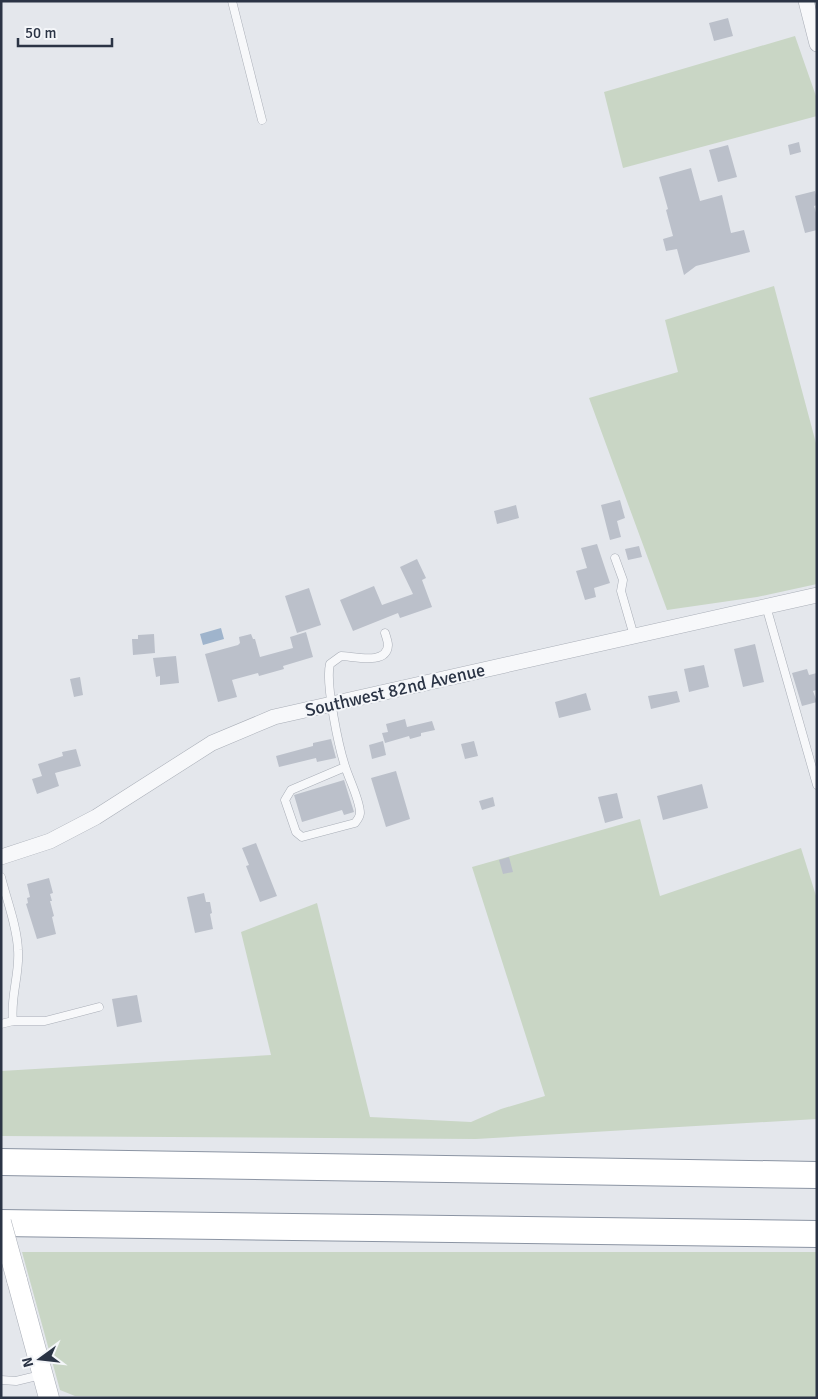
<svg xmlns="http://www.w3.org/2000/svg" width="818" height="1399" viewBox="0 0 818 1399" font-family="Signika,sans-serif">
<style>
.green{fill:#c9d6c5}
.water{fill:#9fb4cc}
.building{fill:#bbc0ca}
.lines{fill:none;stroke-linecap:round;stroke-linejoin:round}
.lane-casing{stroke:#a9aeb7;stroke-width:9}
.street-casing{stroke:#a9aeb7;stroke-width:16}
.secondary-casing{stroke:#a9aeb7;stroke-width:21}
.highway-casing{stroke:#8b94a3;stroke-width:28}
.lane{stroke:#f7f8fa;stroke-width:8}
.street{stroke:#f7f8fa;stroke-width:15}
.secondary{stroke:#fff;stroke-width:20}
.highway{stroke:#fff;stroke-width:26}
.secondary-bridge-casing{stroke:#a9aeb7;stroke-width:21;stroke-linecap:butt}
.secondary-bridge{stroke:#fff;stroke-width:20}
.labels{text-anchor:middle;stroke-width:4;stroke-linejoin:round;paint-order:stroke}
.street-label{font-size:18px;fill:#2b3445;stroke:#f4f6f9}
</style>
<rect width="100%" height="100%" fill="#e4e7ec"/>
<path class="green" d="M 795,36 L 817,99 L 817,116 L 623,168 L 604,92 Z
M 774,286 L 817,447 L 817,584 L 757,597 L 667,610 L 589,398 L 678,372 L 665,320 Z
M 640,819 L 660,896 L 801,848 L 817,899 L 817,1119 L 476,1139 L 1,1136 L 1,1071 L 271,1055 L 241,932 L 317,903 L 370,1117 L 471,1122 L 501,1109 L 545,1096 L 472,867 Z
M 22,1252 L 817,1252 L 817,1398 L 183,1398 L 75,1396 L 60,1390 Z"/>
<path class="water" d="M 221,628 L 224,639 L 203,645 L 200,634 Z"/>
<path class="building" d="M 728,18 L 733,36 L 714,41 L 709,23 Z
M 799,142 L 801,152 L 790,155 L 788,145 Z
M 728,145 L 737,177 L 718,182 L 709,150 Z
M 691,168 L 700,201 L 722,195 L 731,233 L 744,230 L 750,252 L 696,266 L 684,275 L 677,249 L 666,251 L 663,239 L 673,236 L 666,210 L 668,209 L 659,177 Z
M 815,191 L 817,199 L 817,205 L 814,206 L 817,216 L 817,230 L 805,233 L 795,196 Z
M 620,500 L 625,518 L 617,521 L 621,537 L 610,540 L 601,505 Z
M 516,505 L 519,518 L 497,524 L 494,511 Z
M 597,544 L 610,583 L 594,588 L 596,597 L 585,600 L 576,571 L 587,568 L 581,548 Z
M 639,546 L 642,557 L 628,560 L 625,549 Z
M 417,559 L 426,578 L 422,580 L 432,607 L 400,618 L 398,613 L 353,631 L 340,600 L 374,586 L 382,605 L 413,594 L 400,567 Z
M 309,588 L 321,625 L 297,633 L 285,596 Z
M 306,632 L 313,657 L 283,666 L 284,669 L 259,676 L 258,673 L 232,680 L 237,697 L 218,702 L 205,654 L 238,645 L 240,643 L 239,637 L 251,634 L 253,639 L 255,639 L 260,657 L 293,648 L 290,637 Z
M 154,634 L 155,653 L 133,655 L 132,639 L 138,639 L 138,635 Z
M 755,644 L 764,682 L 743,687 L 734,649 Z
M 176,656 L 179,683 L 160,685 L 160,676 L 156,677 L 153,658 Z
M 704,665 L 709,687 L 689,692 L 684,669 Z
M 807,669 L 809,675 L 817,673 L 817,690 L 813,691 L 817,702 L 802,706 L 792,673 Z
M 80,677 L 83,695 L 74,697 L 70,679 Z
M 677,691 L 680,702 L 651,709 L 648,696 Z
M 586,693 L 591,710 L 559,718 L 555,702 Z
M 405,719 L 407,727 L 432,721 L 435,730 L 421,733 L 421,736 L 410,739 L 409,736 L 385,743 L 382,733 L 388,732 L 386,724 Z
M 331,739 L 336,758 L 317,762 L 316,758 L 279,767 L 276,756 L 313,746 L 313,743 Z
M 383,741 L 386,755 L 372,759 L 369,745 Z
M 474,741 L 478,756 L 465,759 L 461,744 Z
M 76,749 L 81,766 L 55,773 L 59,786 L 37,794 L 32,779 L 42,776 L 38,764 L 63,756 L 62,752 Z
M 396,771 L 410,819 L 386,827 L 371,778 Z
M 344,780 L 354,812 L 344,815 L 342,810 L 302,822 L 294,795 Z
M 702,784 L 708,808 L 663,820 L 657,796 Z
M 617,793 L 623,818 L 605,823 L 598,797 Z
M 493,797 L 495,806 L 482,810 L 479,801 Z
M 256,843 L 277,896 L 260,902 L 246,866 L 249,865 L 242,848 Z
M 509,857 L 513,872 L 503,874 L 499,860 Z
M 49,878 L 53,893 L 50,894 L 52,901 L 50,901 L 54,916 L 52,917 L 56,934 L 37,939 L 26,904 L 28,903 L 27,898 L 30,897 L 27,884 Z
M 204,893 L 206,902 L 210,902 L 212,913 L 210,914 L 213,929 L 195,933 L 187,897 Z
M 137,995 L 142,1022 L 117,1027 L 112,999 Z"/>
<g class="lines">
<defs>
<path id="lane" d="M 232,1 L 262,120
M 615,558 L 623,580 L 621,591 L 634,636
M 766,606 L 817,785
M 345,767 L 291,790 L 285,800 L 296,832 L 302,837 L 355,823 C 357,820 360,817 360,813 C 360,801 350,781 346,769 C 339,749 325,683 330,664 L 341,656 C 353,656 387,666 388,645 C 388,642 386,636 385,633
M 1,877 C 7,901 17,926 18,950 C 20,974 10,997 13,1021
M 1,1024 L 13,1021 L 45,1021 L 99,1007
M 1,1380 L 16,1381 L 41,1375"/>
<path id="street" d="M 806,1 L 817,44
M 1,857 L 50,841 L 96,817 L 212,743 L 274,717 L 817,595"/>
<path id="secondary" d="M 17,1280 L 49,1398"/>
<path id="highway" d="M 1,1162 L 817,1175
M 1,1223 L 817,1234"/>
</defs>
<use href="#lane" class="lane-casing"/>
<use href="#street" class="street-casing"/>
<use href="#secondary" class="secondary-casing"/>
<use href="#highway" class="highway-casing"/>
<use href="#lane" class="lane"/>
<use href="#street" class="street"/>
<use href="#secondary" class="secondary"/>
<use href="#highway" class="highway"/>
<defs>
<path id="secondary-bridge" d="M 1,1222 L 17,1280"/>
</defs>
<use href="#secondary-bridge" class="secondary-bridge-casing"/>
<use href="#secondary-bridge" class="secondary-bridge"/>
</g>
<g class="labels">
<g class="street-label">
<text transform="translate(395 690) rotate(-13)" y="6">Southwest 82nd Avenue</text>
</g>
</g>
<rect width="818" height="1399" fill="none" stroke="#2b3445" stroke-width="5"/>
<g transform="translate(40 1359) rotate(255)" stroke="#f4f6f9" stroke-width="4" paint-order="stroke">
<path d="M0-4L9 19L0 12L-9 19Z" fill="#2b3445"/>
<text y="-8" font-size="14" font-weight="bold" text-anchor="middle" fill="#2b3445">N</text>
</g>
<path d="M18 38v8h94v-8" fill="none" stroke="#2b3445" stroke-width="2.5"/>
<text x="25" y="38" font-size="15" fill="#2b3445" stroke="#f4f6f9" stroke-width="4" paint-order="stroke">50 m</text>
</svg>
